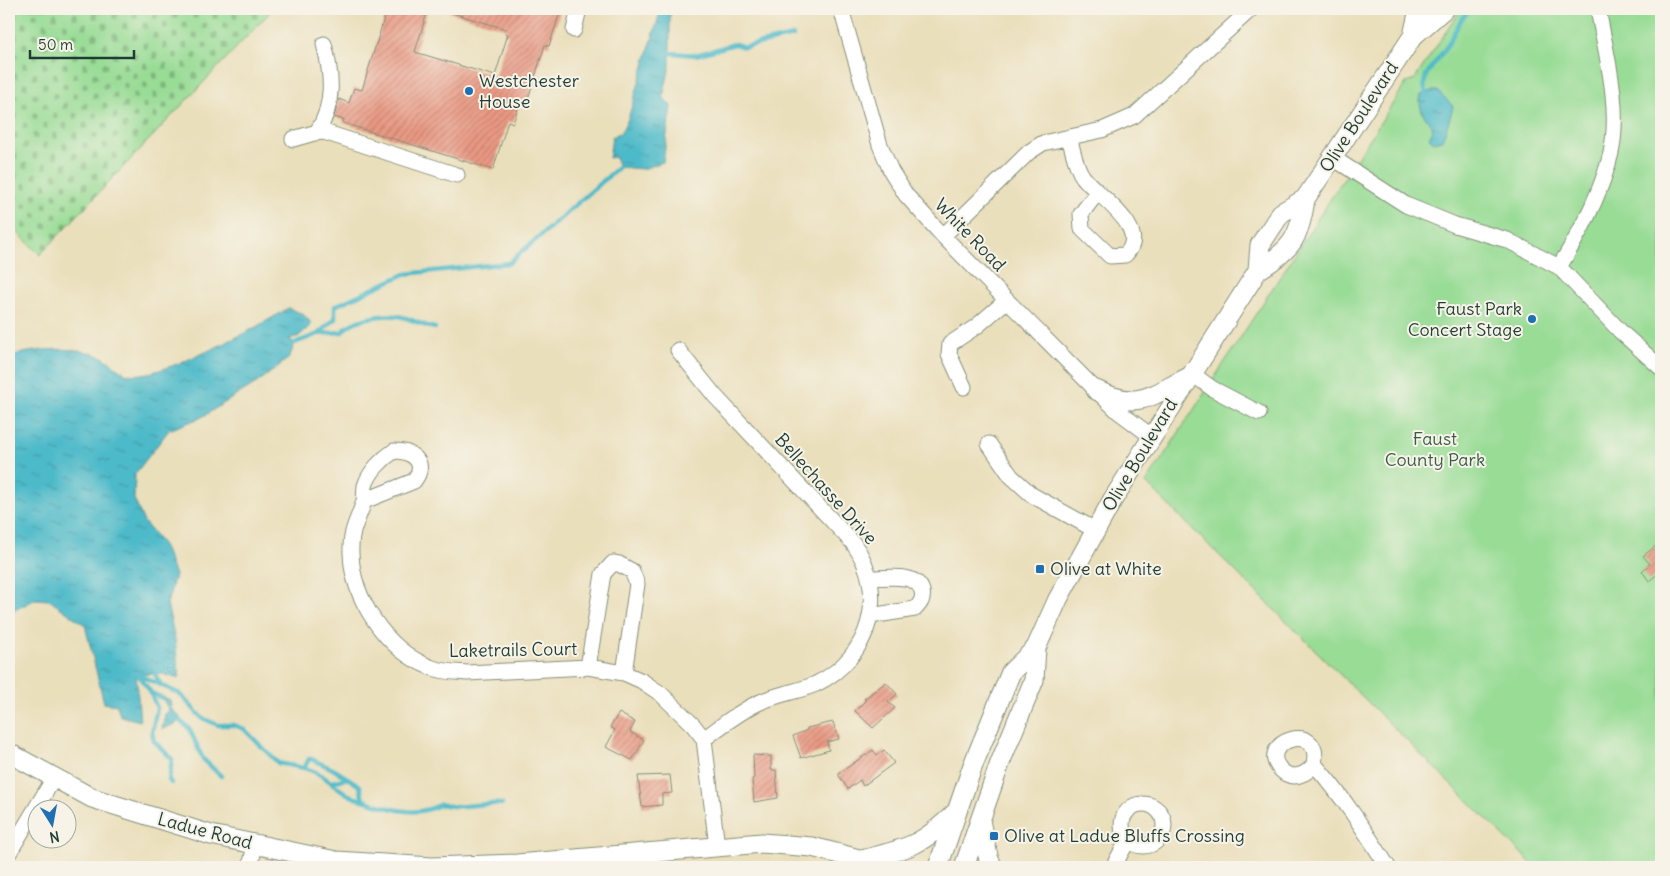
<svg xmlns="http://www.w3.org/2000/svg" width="1670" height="876" viewBox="0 0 1670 876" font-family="Delius,sans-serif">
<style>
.cemetery{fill:url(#cemetery-stones);stroke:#5c8c64}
.green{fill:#98dc95;stroke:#5c8c64}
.water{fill:url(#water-ripples);stroke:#367c7e}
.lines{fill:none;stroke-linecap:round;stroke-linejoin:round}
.stream{stroke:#4ebac9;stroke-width:4.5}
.building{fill:url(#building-hatch)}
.minor-casing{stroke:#848e78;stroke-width:17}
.major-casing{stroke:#848e78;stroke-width:21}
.minor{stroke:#fff;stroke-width:15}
.major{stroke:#fff;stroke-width:19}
.poi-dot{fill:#1f6fb2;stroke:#f7f3e8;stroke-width:2}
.labels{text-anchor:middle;stroke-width:4;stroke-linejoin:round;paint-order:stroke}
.poi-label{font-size:18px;fill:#1f3d34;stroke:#f7f3e8;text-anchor:start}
.street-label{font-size:18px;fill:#1f3d34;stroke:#f7f3e8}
.park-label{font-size:18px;fill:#375d47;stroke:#f7f3e8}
</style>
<defs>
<pattern id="cemetery-stones" width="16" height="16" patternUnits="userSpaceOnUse" patternTransform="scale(1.25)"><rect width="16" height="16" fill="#98dc95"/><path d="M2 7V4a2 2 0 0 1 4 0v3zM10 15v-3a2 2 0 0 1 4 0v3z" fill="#7bb47a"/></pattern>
<pattern id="water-ripples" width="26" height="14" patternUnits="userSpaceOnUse" patternTransform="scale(1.25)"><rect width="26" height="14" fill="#4ebac9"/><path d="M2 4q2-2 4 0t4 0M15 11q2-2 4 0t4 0" fill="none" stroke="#4098a4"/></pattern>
<pattern id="building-hatch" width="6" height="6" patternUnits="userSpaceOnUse" patternTransform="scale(1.25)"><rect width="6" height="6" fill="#ea9983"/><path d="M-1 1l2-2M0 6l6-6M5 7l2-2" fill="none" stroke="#bd7e6c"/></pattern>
</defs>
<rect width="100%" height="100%" fill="#f7f3e8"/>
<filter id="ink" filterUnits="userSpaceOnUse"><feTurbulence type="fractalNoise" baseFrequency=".02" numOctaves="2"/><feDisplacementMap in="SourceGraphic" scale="10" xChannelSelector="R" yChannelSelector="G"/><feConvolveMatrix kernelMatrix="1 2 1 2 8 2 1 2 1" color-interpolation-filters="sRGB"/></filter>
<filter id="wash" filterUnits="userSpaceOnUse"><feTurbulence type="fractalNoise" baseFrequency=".0096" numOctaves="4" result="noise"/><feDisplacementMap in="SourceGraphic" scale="20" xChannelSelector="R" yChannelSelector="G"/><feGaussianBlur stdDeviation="1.12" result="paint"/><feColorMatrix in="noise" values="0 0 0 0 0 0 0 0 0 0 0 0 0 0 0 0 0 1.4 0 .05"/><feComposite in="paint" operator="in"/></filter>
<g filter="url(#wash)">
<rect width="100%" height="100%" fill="#eadfbb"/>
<path class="cemetery" d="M 9,9 L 273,9 L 40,255 L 9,224 Z"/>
<path class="green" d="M 1461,9 L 1661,9 L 1661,867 L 1535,867 L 1146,483 L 1406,83 L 1414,80 Z"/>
<path class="water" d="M 661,9 L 670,9 L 670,66 L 663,97 L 671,106 L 663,162 L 643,169 L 619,167 L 615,157 L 609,158 L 612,137 L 621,132 L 628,119 Z
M 1431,91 L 1438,91 L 1453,106 C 1453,111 1444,135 1442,140 L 1434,142 L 1429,138 L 1433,129 C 1426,117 1417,110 1421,95 Z
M 288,308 L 303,314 L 312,324 L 299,336 L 289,339 L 295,343 L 289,358 L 261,380 L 202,417 L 169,430 L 135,474 L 134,499 L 144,522 L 163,545 L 175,575 L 167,604 L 175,639 L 179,678 L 162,674 L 136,674 L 140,721 L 120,716 L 117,705 L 104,703 L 85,625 L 49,600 L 36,599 L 9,613 L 9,356 C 38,349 74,345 102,357 C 111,361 119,371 128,374 C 156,382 263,325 288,308 Z
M 162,698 L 170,699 L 172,710 L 180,717 L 176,724 L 162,729 L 165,714 L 169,710 Z"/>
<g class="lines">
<path class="stream" d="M 671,53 L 696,55 L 735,44 L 744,47 L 793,36
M 1426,93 L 1424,85 L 1426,75 L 1447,46 L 1462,18 L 1471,9
M 318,334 L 342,332 C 351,319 381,314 397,316 C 410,317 421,326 435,328
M 295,343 L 318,334 L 335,319 L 335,306 L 405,274 L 509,263 L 619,167
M 137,674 L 180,694 L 202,718 L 218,725 L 234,725 L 244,729 L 278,763 L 304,768 L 309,759 L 311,759 L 333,769 L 360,786 L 363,800 C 389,808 415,819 441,804 C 458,810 482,802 502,804
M 155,674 L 161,685
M 138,675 L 150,691 L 157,708 L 152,732 L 154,741 L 172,759 L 169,780 L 171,783
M 150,692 L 162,698
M 179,720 L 189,728 L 203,759 L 221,776
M 304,768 C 329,774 340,796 363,800
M 332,782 L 348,778"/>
</g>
<g id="blocks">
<path class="building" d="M 387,9 L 428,9 L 415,52 L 495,76 L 508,34 L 505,33 L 506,29 L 449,12 L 449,9 L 561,9 L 549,46 L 545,45 L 527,102 L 521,100 L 513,123 L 508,121 L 493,170 L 343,123 L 344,120 L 334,117 L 339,99 L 349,103 L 354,88 L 362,90 Z
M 1661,542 L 1661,578 L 1658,574 L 1649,581 L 1642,571 L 1650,564 L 1643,556 Z
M 886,682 L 897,694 L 888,702 L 895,708 L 873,728 L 855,711 L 866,700 L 864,699 Z
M 619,713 L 635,722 L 630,732 L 644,740 L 632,760 L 606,747 L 615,730 L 610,727 Z
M 833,722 L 839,739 L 827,742 L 829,750 L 801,758 L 793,736 L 807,730 L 807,728 Z
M 873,750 L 877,755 L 884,750 L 894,763 L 863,786 L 860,780 L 848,789 L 839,776 L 839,773 Z
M 753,755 L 771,756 L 771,770 L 776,770 L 778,798 L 754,802 L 752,779 L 754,778 Z
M 670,775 L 672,793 L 662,794 L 662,805 L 642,807 L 638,776 Z"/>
</g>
</g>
<g filter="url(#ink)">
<use href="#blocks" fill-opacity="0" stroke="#848e78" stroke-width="1"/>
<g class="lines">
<defs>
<path id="minor" d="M 841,9 L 880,145 L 891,171 L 906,195 L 943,236 L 1096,390 L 1119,412 L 1151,436
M 574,30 L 579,9
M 317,132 C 335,105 332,74 324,44
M 1069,137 C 1073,150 1075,166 1083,177 C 1099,198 1152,229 1125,255 L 1110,256 L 1082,229 L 1081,214 L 1097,193
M 293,139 L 314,133 L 324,132 L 457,175
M 1333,158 L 1406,205 L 1455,225 L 1507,240 L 1559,267 L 1621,332 L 1661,368
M 943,236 L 1029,152 L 1043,143 L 1102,130 L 1134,116 L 1251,9
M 1559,267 C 1581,232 1601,194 1611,153 C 1621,106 1606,54 1598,9
M 678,350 L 715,396 L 853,543 C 889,593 871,657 816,684 C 797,692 777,694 758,703 C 739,712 721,726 704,739
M 1191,373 L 1213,389 L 1259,413
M 964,387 L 949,354 L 950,344 L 977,326 L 1007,300
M 989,444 L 1011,476 L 1032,495 L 1095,530
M 364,501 L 414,481 C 428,463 413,451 394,451 C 382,459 369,472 365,486 C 364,491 365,496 364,501 C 358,521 350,529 351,553 C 352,598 386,650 430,667 C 442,672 454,672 467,673 L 588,667 L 624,673 L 642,681 L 661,694 L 693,725 L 704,739 L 717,847
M 870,616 L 915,609 C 920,604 924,599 922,591 C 917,572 885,578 871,578
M 588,667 L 603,574 L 613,563 L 619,564 L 632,571 L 637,584 L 624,673
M 1314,764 C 1307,775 1292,781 1281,770 C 1254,742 1323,719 1314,764 C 1342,795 1365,831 1388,867
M1122 825a21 21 0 1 1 42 0a21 21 0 1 1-42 0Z
M 9,853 L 54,778
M 250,867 L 255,845
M 1113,867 L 1128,840"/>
<path id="major" d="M 1413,36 L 1419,9
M 1258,270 L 1260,245 L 1281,213 L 1305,199
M 1096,390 C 1137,410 1149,397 1187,378
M 9,753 L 92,798 L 211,835 L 336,861 L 432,867 L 517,864 L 762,843 L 812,847 L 890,867
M 980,821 L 989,860 L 993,867
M 866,859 C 909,848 922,845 955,813
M 938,867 L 973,765 L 1011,672 L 1036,648 L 1058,599 L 1113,499 L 1258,270 C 1292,250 1300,237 1305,199 L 1413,36 L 1444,9
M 964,867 L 1000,763 L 1034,680 L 1036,648"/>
</defs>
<use href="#minor" class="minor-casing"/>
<use href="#major" class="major-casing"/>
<use href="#minor" class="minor"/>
<use href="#major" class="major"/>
</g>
</g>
<g class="poi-dot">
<circle cx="469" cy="91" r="5"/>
<circle cx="1532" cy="319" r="5"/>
<rect x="1035" y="564" width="10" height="10" rx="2.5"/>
<rect x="989" y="831" width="10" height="10" rx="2.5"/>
</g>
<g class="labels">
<g class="poi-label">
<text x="479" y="87">Westchester<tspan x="479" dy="21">House</tspan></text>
<text x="1522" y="315" text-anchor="end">Faust Park<tspan x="1522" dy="21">Concert Stage</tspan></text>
<text x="1050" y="575">Olive at White</text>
<text x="1004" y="842">Olive at Ladue Bluffs Crossing</text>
</g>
<g class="street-label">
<text transform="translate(1359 117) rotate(-57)" y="6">Olive Boulevard</text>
<text transform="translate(970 235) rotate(46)" y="6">White Road</text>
<text transform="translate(1140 455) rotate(-59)" y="6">Olive Boulevard</text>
<text transform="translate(826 489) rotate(48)" y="6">Bellechasse Drive</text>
<text transform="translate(513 650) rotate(-1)" y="6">Laketrails Court</text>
<text transform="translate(205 831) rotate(15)" y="6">Ladue Road</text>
</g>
<g class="park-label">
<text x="1435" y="445">Faust<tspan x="1435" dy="21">County Park</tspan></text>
</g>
</g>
<rect width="1670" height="876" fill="none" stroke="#f7f3e8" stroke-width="30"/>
<g transform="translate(52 824) rotate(169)"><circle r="24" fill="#f7f3e8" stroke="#a1aaa0"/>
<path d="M0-4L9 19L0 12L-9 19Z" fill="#1f6fb2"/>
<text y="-8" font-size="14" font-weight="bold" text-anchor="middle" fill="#1f3d34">N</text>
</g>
<path d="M30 50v8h104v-8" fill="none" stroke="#1f3d34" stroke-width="2.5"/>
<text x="38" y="50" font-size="15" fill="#1f3d34" stroke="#f7f3e8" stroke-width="4" paint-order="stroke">50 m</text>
</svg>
